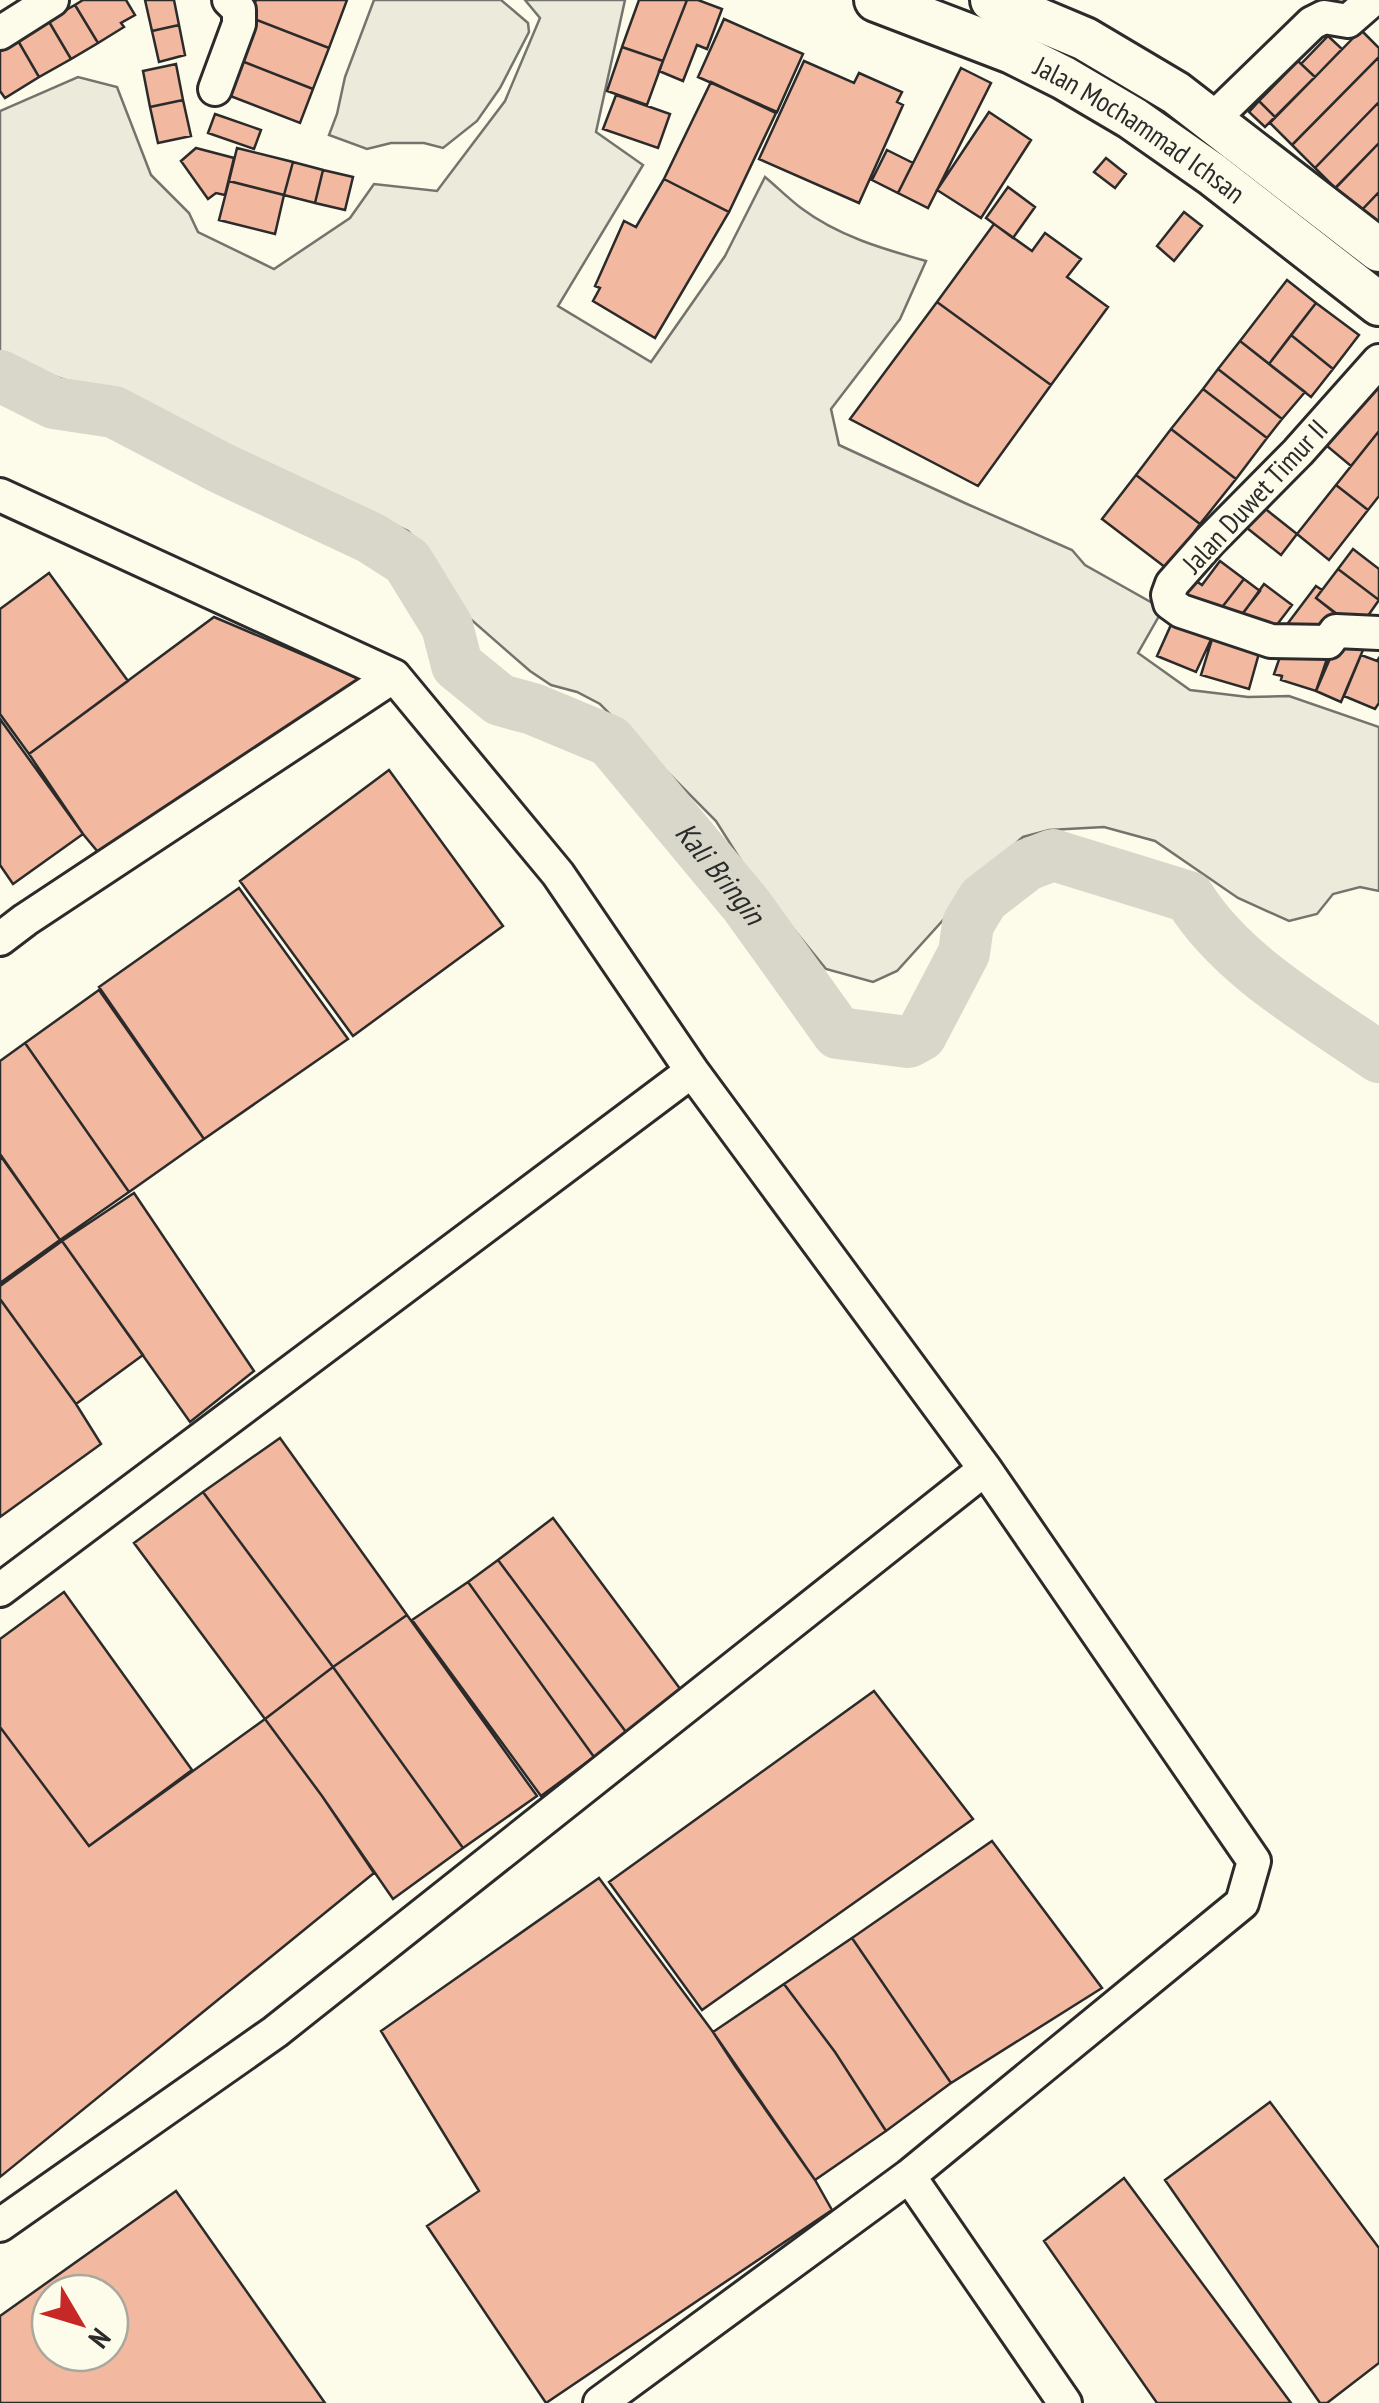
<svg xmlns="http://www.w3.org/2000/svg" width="1379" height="2403" viewBox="0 0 1379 2403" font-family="'PT Sans Narrow',sans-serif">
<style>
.green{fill:#ecebdb;stroke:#74746e;stroke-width:2.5}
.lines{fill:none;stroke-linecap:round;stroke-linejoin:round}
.river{stroke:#d8d7c9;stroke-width:52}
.building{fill:#f2b8a0;stroke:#2b2b2b;stroke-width:2.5;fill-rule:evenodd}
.minor-casing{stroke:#2b2b2b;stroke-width:38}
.major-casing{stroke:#2b2b2b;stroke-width:48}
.minor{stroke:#fdfbea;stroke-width:32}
.major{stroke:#fdfbea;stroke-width:42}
.labels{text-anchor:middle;stroke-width:8;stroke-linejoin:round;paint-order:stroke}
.street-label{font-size:28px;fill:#2b2b2b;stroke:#fdfbea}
.water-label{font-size:30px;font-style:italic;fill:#2b2b2b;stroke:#fdfbea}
</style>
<rect width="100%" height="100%" fill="#fdfbea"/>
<path class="green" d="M 374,0 L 501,0 L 528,23 L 529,32 L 500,88 L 477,121 L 443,148 L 424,143 L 391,143 L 367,149 L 329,135 L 337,114 L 345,77 Z
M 525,0 L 625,0 L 596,132 L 643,165 L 558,306 L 651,362 L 725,256 L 765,177 C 777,187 789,199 801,208 C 838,236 883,249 926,261 L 900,319 L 831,409 L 839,445 L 967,504 L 1072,550 L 1085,565 L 1163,609 L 1138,653 L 1190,690 L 1248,697 L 1289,696 L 1379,727 L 1379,891 L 1360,887 L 1333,894 L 1317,914 L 1289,921 L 1238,898 L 1155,841 L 1104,827 L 1049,830 L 1023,837 L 1002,855 L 897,971 L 873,982 L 826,969 L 752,878 L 716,821 L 600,704 L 577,692 L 551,685 L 530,671 L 459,609 L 435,560 L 408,531 L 346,502 L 235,462 L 96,391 L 0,357 L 0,111 L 78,77 L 117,87 L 151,175 L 189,213 L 198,232 L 274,269 L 350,218 L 374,184 L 437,191 L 505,101 L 540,18 Z"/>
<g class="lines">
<path class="river" id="s1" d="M 0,376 L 54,403 L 114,412 L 221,468 L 371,538 L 407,561 L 447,626 L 457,665 L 500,700 L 533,709 L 610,741 L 747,906 L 838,1033 L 908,1042 L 921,1035 L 964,953 L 968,924 L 983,899 L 1027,865 L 1053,855 L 1189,897 C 1232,966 1313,1011 1379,1057"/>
</g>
<path class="building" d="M 83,0 L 126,0 L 135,15 L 121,23 L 124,27 L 98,43 L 75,5 Z
M 145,0 L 174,0 L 179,25 L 152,31 Z
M 256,0 L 347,0 L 329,48 L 249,17 Z
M 639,0 L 687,0 L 663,61 L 622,47 Z
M 687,0 L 698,0 L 722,9 L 707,49 L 697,45 L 683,81 L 659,71 Z
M 75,5 L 98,43 L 71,59 L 48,20 Z
M 249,17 L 329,48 L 313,89 L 234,58 Z
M 724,19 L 803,54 L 777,112 L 698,77 Z
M 48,20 L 71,59 L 39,77 L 17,39 Z
M 179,25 L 185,55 L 159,62 L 152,31 Z
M 1361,30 L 1379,48 L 1379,57 L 1292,145 L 1270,123 Z
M 1328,36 L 1342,49 L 1315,77 L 1301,64 Z
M 17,39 L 39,77 L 5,98 L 0,91 L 0,49 Z
M 622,47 L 663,61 L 647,105 L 607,91 Z
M 1379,57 L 1379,102 L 1315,168 L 1292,145 Z
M 234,58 L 313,89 L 300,123 L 220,92 Z
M 804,61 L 854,83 L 859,73 L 902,92 L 897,102 L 903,105 L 859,203 L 759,159 Z
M 1298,61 L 1315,77 L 1275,117 L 1259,101 Z
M 176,64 L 183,100 L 150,107 L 143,71 Z
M 961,68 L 991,83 L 928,208 L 898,193 Z
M 711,82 L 776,113 L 729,212 L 664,179 Z
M 616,95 L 670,114 L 658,148 L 603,129 Z
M 183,100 L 191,136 L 158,143 L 150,107 Z
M 1259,101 L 1275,117 L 1265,127 L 1249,112 Z
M 1379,102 L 1379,143 L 1335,188 L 1315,168 Z
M 989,112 L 1031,140 L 981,218 L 937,190 Z
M 215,114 L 261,130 L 254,149 L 208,133 Z
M 1379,143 L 1379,192 L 1354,218 L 1330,194 Z
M 196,148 L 234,158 L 225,195 L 216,193 L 208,199 L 181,161 Z
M 237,148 L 293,162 L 284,195 L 229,181 Z
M 887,150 L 913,163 L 898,193 L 872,180 Z
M 1106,158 L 1126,174 L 1115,188 L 1094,172 Z
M 293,162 L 323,170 L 315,203 L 284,195 Z
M 323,170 L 353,177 L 345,210 L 315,203 Z
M 664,179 L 729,212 L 655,338 L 593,301 L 600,288 L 595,286 L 624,221 L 636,227 Z
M 229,181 L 284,195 L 275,234 L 219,220 Z
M 1008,187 L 1035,207 L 1013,238 L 986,218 Z
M 1379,192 L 1379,231 L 1360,212 Z
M 1184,212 L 1202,226 L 1174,261 L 1157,246 Z
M 994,224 L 1032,251 L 1045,233 L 1081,259 L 1067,277 L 1108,307 L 1051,385 L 937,302 Z
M 1287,280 L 1316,303 L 1269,364 L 1240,341 Z
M 937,302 L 1051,385 L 978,486 L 850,419 Z
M 1316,303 L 1359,335 L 1333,369 L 1291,335 Z
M 1291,335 L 1333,369 L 1311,397 L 1269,364 Z
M 1240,341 L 1305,392 L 1282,419 L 1218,369 Z
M 1218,369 L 1282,419 L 1267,438 L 1203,389 Z
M 1379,383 L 1379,431 L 1351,466 L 1321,441 Z
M 1203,389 L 1267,438 L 1236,479 L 1171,429 Z
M 1171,429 L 1236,479 L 1200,524 L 1136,475 Z
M 1379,431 L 1379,496 L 1368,510 L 1336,485 Z
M 1136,475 L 1200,524 L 1189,539 L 1196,545 L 1174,574 L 1102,519 Z
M 1336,485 L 1368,510 L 1329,560 L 1297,534 Z
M 1258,503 L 1297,534 L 1281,555 L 1242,524 Z
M 1353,549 L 1379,569 L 1379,600 L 1338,569 Z
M 1220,561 L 1244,579 L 1216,615 L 1180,595 L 1193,579 L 1202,585 Z
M 1338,569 L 1379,600 L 1358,630 L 1316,598 Z
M 49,573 L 128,681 L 29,754 L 0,714 L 0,609 Z
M 1244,579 L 1260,591 L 1232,627 L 1216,615 Z
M 1264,584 L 1292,605 L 1266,639 L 1239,619 Z
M 1316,586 L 1322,590 L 1316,598 L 1340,617 L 1325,636 L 1282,631 Z
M 1175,616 L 1214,633 L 1196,672 L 1157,656 Z
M 214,617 L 360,679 L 103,858 L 83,834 L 29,754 Z
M 1214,633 L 1261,646 L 1249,689 L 1201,675 Z
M 1338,640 L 1363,650 L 1341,702 L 1316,691 Z
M 1284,645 L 1328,656 L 1316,691 L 1281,680 L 1282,676 L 1274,674 Z
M 1361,655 L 1377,661 L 1379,658 L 1379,703 L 1375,709 L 1344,696 Z
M 0,719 L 83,834 L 13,884 L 0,865 Z
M 389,770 L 503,926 L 353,1036 L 240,881 Z
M 239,888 L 348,1039 L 204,1139 L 99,987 Z
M 99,990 L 204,1139 L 129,1192 L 25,1043 Z
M 25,1043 L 129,1192 L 60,1240 L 0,1154 L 0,1061 Z
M 0,1155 L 60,1240 L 0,1283 Z
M 134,1193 L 254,1371 L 190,1422 L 62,1241 Z
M 62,1241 L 143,1355 L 76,1404 L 0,1299 L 0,1286 Z
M 0,1299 L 76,1404 L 101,1444 L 0,1517 Z
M 280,1438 L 407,1615 L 333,1667 L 203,1492 Z
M 203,1492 L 333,1667 L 265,1719 L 134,1543 Z
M 553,1518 L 681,1690 L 626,1732 L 498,1560 Z
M 498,1560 L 626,1732 L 594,1757 L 468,1582 Z
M 468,1582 L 594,1757 L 541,1796 L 412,1620 Z
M 64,1592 L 192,1770 L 89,1846 L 0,1727 L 0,1639 Z
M 407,1615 L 537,1796 L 463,1848 L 333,1667 Z
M 333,1667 L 463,1848 L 393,1899 L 322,1796 L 265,1719 Z
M 874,1691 L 973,1819 L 702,2010 L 609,1882 Z
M 265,1719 L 322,1796 L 374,1873 L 0,2177 L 0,1727 L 89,1846 Z
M 992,1841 L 1102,1988 L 951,2083 L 852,1938 Z
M 599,1878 L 713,2032 L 735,2066 L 815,2180 L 832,2210 L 546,2403 L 427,2226 L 479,2191 L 381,2031 Z
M 852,1938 L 951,2083 L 886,2131 L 835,2052 L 784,1984 Z
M 784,1984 L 835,2052 L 886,2131 L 815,2180 L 713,2032 Z
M 1270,2102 L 1379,2248 L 1379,2363 L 1327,2403 L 1320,2403 L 1165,2180 Z
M 1124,2178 L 1291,2403 L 1157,2403 L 1044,2241 Z
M 176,2191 L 325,2403 L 0,2403 L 0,2316 ZM 50,2293 L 110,2293 L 110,2353 L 50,2353 Z"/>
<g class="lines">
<defs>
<path id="minor" d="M 0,33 L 52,0
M 215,89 L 239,24 L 239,10 L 229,0
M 1212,120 L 1312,23 L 1324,17 L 1348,21 L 1372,0
M 1379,361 L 1298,452 L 1209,542 L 1172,584 L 1168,595 L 1170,603 L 1181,611 L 1271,641 L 1328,642 L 1336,631 L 1379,633
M 0,495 L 394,676
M 0,939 L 25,920 L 394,676 L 558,874 L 692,1071 L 985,1469 L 1254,1861 L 1242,1903 L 909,2176 L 600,2403
M 0,1590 L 692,1071
M 909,2176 L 1065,2403
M 0,2225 L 275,2032 L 985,1469"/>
<g id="major">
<path id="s2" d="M 876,0 L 1012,52 L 1064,78 L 1132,118 L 1212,174 L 1379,304"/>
<path d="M 992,0 L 1085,39 L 1176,93 L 1379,250"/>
</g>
</defs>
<use href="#minor" class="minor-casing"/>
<use href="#major" class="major-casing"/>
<use href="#minor" class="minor"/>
<use href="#major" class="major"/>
</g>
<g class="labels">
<g class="street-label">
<text dy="10" stroke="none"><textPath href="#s2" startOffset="295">Jalan Mochammad Ichsan</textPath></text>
<text transform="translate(1255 496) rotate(-47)" y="10">Jalan Duwet Timur II</text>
</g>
<g class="water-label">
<text dy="10" stroke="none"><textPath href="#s1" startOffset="912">Kali Bringin</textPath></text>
</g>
</g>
<g transform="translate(80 2323) rotate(128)"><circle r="48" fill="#fdfbea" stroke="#a9a89e" stroke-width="2.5"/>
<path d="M0-8L18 38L0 25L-18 38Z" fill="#c62828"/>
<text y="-15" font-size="28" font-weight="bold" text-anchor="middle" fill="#2b2b2b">N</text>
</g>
</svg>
